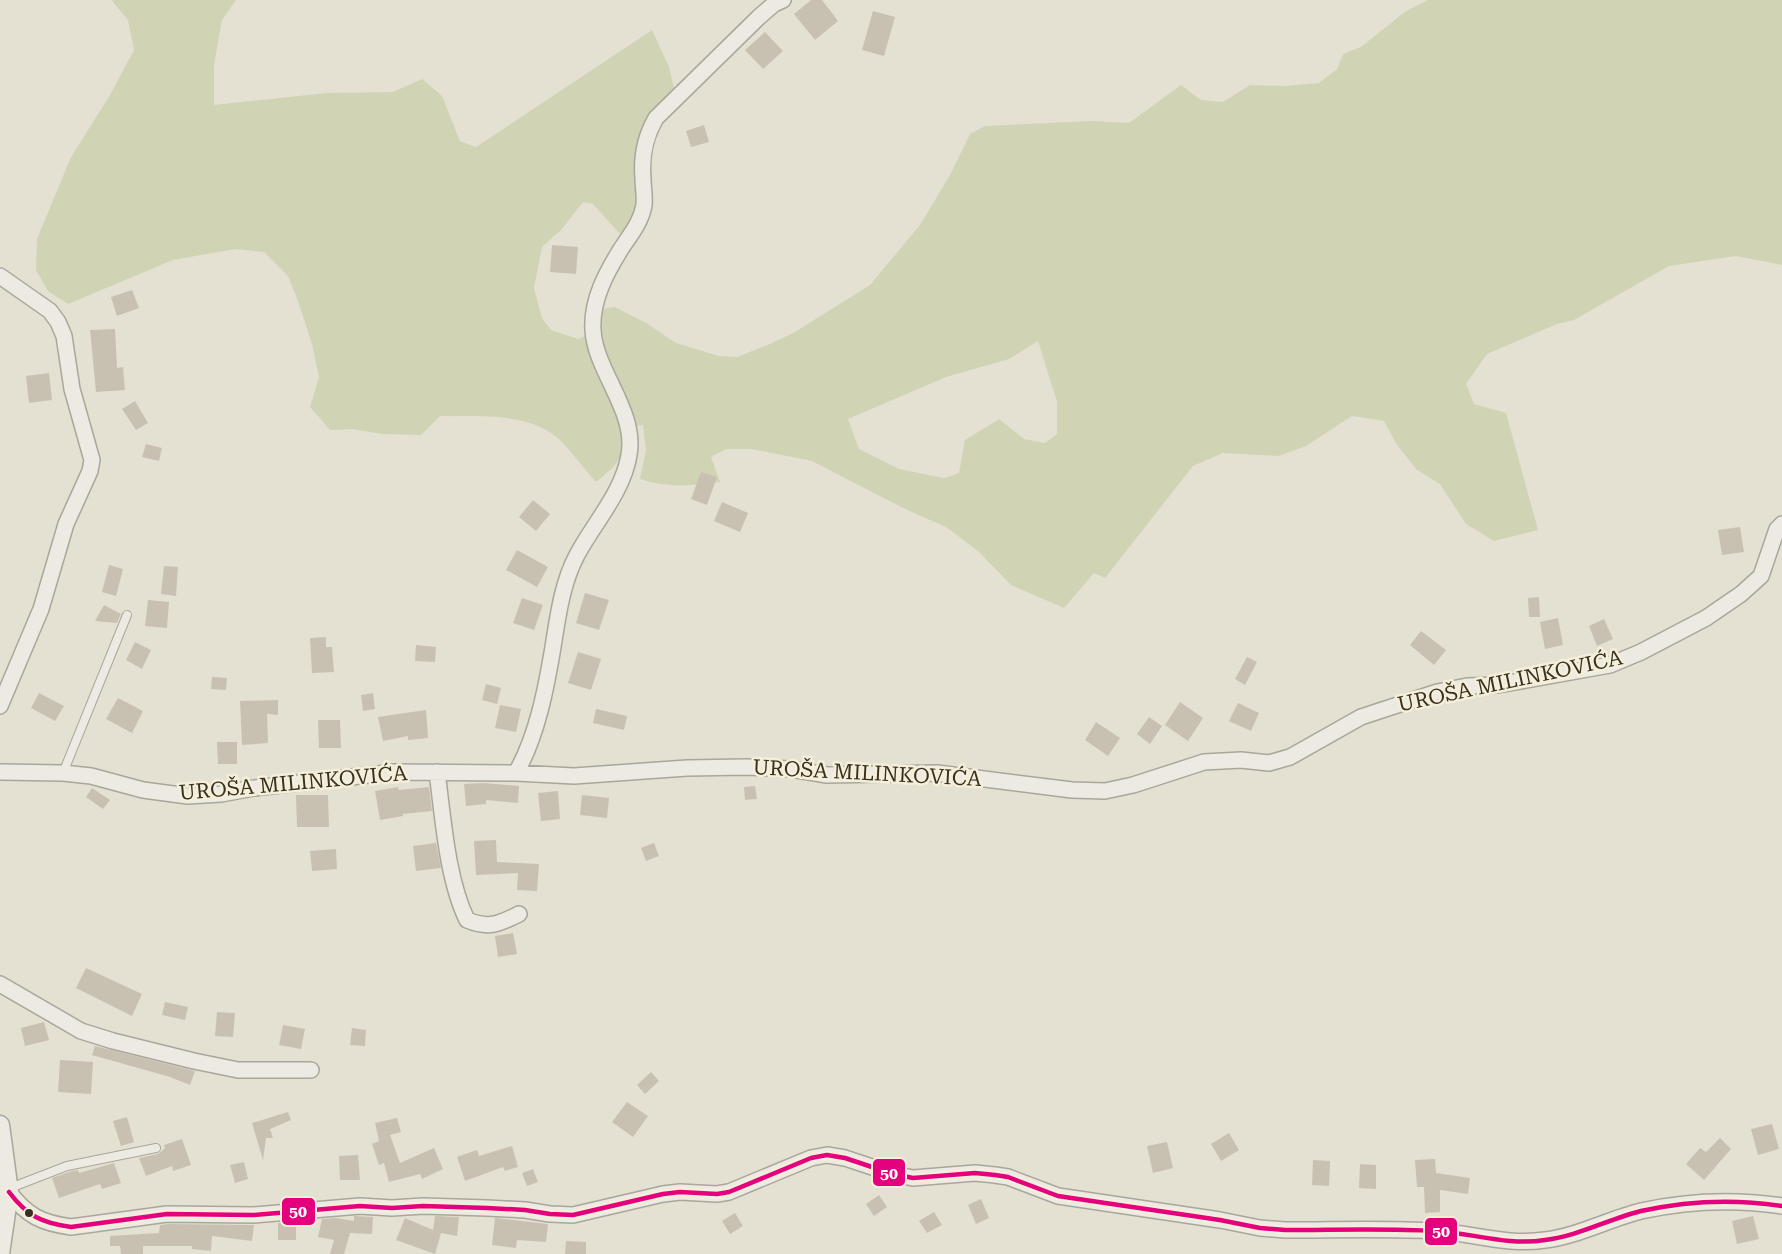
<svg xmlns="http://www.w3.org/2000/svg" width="1782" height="1254" viewBox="0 0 1782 1254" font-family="'Roboto Serif',serif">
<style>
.green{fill:#d0d4b5;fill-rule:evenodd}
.building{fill:#c8c1b2}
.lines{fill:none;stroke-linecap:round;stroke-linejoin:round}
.service-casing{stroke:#aaa69a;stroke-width:10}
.minor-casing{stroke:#aaa69a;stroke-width:18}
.tertiary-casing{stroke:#aaa69a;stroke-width:21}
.service{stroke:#eceae2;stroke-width:8}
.minor{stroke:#eceae2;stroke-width:15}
.tertiary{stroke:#eceae2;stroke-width:18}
.bus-1-casing{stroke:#f4efd9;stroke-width:9}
.bus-1{stroke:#e5007d;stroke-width:4.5}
.bus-dot{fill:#393022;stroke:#f4efd9;stroke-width:2}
.labels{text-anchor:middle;stroke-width:5;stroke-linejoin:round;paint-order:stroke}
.street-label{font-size:21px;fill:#393022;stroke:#f4efd9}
.line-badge{stroke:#f4efd9;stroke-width:2}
.badge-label{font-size:16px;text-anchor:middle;font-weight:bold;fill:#fff}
</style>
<rect width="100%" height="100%" fill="#e4e1d2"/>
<path class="green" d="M 113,0 L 236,0 L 222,20 L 214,65 L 214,105 L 326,93 L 393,92 L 422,79 L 442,96 L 460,141 L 476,147 L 652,30 L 669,67 L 676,96 L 650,133 L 647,193 L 629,244 L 593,204 L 583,202 L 561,230 L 542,247 L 534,288 L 542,318 L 551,330 L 578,339 L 587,335 L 588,311 L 615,307 L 646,323 L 676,343 L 719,356 L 737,357 L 770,344 L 795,332 L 870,285 L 920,225 L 950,175 L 970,134 L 985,126 L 1093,121 L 1129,123 L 1181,85 L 1201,100 L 1223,102 L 1250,85 L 1285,86 L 1319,83 L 1337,69 L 1343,54 L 1361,47 L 1406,11 L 1428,0 L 1782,0 L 1782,265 L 1736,256 L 1669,266 L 1574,320 L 1557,324 L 1487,354 L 1466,384 L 1474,404 L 1506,413 L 1538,530 L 1494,541 L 1466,524 L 1440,484 L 1417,470 L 1397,445 L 1384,421 L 1352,416 L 1306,446 L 1279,456 L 1223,453 L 1193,466 L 1105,578 L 1094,573 L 1064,608 L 1011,585 L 978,551 L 946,527 L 905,509 L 812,461 L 752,449 L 726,449 L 711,457 L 720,482 C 692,486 667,488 640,479 L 646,450 L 643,425 L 624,428 C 622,460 621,462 596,482 C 585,470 575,456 563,443 C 532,411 481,417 440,416 L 421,435 L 382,434 L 352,429 L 330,430 L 310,407 L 319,377 L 312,344 L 298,301 L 288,276 L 264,252 L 235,249 L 173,260 L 68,304 L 48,291 L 36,270 L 37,239 L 71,157 L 110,95 L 134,50 L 128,20 L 112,1 ZM 1038,341 L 1057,402 L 1057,434 L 1045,443 L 1024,439 L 999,419 L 965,440 L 959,473 L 944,478 L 899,469 L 859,449 L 848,419 L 946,377 L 1009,359 Z"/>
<path class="building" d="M 811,0 L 822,0 L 838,21 L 815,40 L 794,14 Z
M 873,11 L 895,17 L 884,56 L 862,50 Z
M 765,32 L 783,51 L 763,69 L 745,50 Z
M 704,125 L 709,142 L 691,147 L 686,131 Z
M 552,245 L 578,247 L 576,274 L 550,272 Z
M 132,290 L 139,308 L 117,316 L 111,297 Z
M 115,329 L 117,368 L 123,367 L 125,390 L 96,392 L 90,330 Z
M 49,373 L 52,400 L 29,403 L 26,376 Z
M 135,401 L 148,423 L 136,430 L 122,409 Z
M 146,444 L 162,448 L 159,461 L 142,457 Z
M 701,472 L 717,477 L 707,505 L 691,499 Z
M 533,500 L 550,514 L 536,531 L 519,517 Z
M 722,502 L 748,513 L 740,532 L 714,521 Z
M 1740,527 L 1744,552 L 1722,555 L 1718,530 Z
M 517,550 L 548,567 L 537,587 L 506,570 Z
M 109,565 L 123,569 L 116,596 L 102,592 Z
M 164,566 L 178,567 L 176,596 L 161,594 Z
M 585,593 L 609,600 L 599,630 L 576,623 Z
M 1539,597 L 1540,617 L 1529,617 L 1528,598 Z
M 522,598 L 543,605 L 534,630 L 513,623 Z
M 148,600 L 169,602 L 167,628 L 145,626 Z
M 104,605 L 121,614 L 117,623 L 95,621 Z
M 1558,618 L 1563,645 L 1545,649 L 1540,622 Z
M 1604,619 L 1613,639 L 1597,646 L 1589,626 Z
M 1421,631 L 1446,650 L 1434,665 L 1410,645 Z
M 326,637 L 326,647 L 332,647 L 334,672 L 312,673 L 310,638 Z
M 135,642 L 151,650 L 142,669 L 126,660 Z
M 416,645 L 436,647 L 435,662 L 415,661 Z
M 578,652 L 601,659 L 591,690 L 568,683 Z
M 1247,657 L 1257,662 L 1245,685 L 1235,679 Z
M 212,677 L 227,678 L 226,690 L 211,689 Z
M 486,684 L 501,688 L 497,704 L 482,700 Z
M 39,693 L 64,706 L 55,721 L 31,708 Z
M 373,693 L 375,709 L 363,711 L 361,695 Z
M 118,698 L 143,711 L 132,733 L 106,719 Z
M 278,700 L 278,715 L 267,714 L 268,743 L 242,745 L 240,701 Z
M 1180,702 L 1203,718 L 1188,741 L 1165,725 Z
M 1238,703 L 1259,713 L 1251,731 L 1229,721 Z
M 500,705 L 521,709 L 516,732 L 495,728 Z
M 596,709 L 627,716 L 624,730 L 593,723 Z
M 426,710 L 428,738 L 408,740 L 408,736 L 383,741 L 378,717 Z
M 1149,717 L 1162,726 L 1150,744 L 1137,734 Z
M 318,720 L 340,720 L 341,748 L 319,748 Z
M 1096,722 L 1120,738 L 1108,756 L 1085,740 Z
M 217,742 L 237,742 L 237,764 L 218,764 Z
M 484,783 L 519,786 L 518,803 L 486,800 L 486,804 L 466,806 L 464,784 Z
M 755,786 L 757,799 L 745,800 L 744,787 Z
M 398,787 L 399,790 L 429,787 L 432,811 L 403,814 L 403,816 L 380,820 L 375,791 Z
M 92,788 L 110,800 L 103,809 L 86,797 Z
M 558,791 L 560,819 L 541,821 L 538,793 Z
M 296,795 L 328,795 L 329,827 L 297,827 Z
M 582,795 L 609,798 L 607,818 L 580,815 Z
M 496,840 L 497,862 L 539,864 L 537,891 L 517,890 L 518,873 L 476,875 L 474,841 Z
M 436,843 L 441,868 L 416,871 L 413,846 Z
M 654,843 L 659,856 L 646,861 L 641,848 Z
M 336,849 L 337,869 L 312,871 L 310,851 Z
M 513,933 L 517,954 L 498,957 L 495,936 Z
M 86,968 L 142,994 L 132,1016 L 76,988 Z
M 165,1002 L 188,1007 L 185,1020 L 162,1015 Z
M 217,1012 L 235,1013 L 233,1037 L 215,1036 Z
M 44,1022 L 49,1040 L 25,1046 L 21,1028 Z
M 283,1025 L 305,1029 L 301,1049 L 279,1045 Z
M 352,1028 L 366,1030 L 365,1046 L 350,1045 Z
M 95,1046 L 195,1071 L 190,1085 L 170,1077 L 92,1055 Z
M 60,1060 L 93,1062 L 91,1094 L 58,1092 Z
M 651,1072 L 659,1081 L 645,1094 L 637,1085 Z
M 627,1102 L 648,1116 L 633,1137 L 612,1122 Z
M 288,1112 L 291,1120 L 270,1129 L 273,1138 L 266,1138 L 263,1160 L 252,1123 Z
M 127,1117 L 134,1142 L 121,1146 L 113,1121 Z
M 397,1118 L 401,1132 L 390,1135 L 400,1163 L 434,1148 L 443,1169 L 422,1179 L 420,1174 L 389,1182 L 384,1163 L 379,1165 L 372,1144 L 379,1141 L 375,1123 Z
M 1772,1124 L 1779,1149 L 1758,1155 L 1751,1129 Z
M 1229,1133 L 1239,1150 L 1221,1161 L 1211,1144 Z
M 1720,1138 L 1731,1149 L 1704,1180 L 1686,1164 L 1700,1148 L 1706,1152 Z
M 182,1139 L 191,1165 L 173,1171 L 172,1166 L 146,1176 L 139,1158 L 158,1154 L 165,1148 L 164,1145 Z
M 1167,1142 L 1173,1168 L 1153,1173 L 1147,1146 Z
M 512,1146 L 518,1167 L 505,1171 L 503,1167 L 465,1181 L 457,1157 L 477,1150 L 479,1156 Z
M 358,1155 L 360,1180 L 340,1180 L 339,1156 Z
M 1435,1159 L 1436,1173 L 1470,1178 L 1468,1194 L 1440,1190 L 1440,1212 L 1425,1213 L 1424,1187 L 1417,1187 L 1415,1160 Z
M 1313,1160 L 1330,1161 L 1329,1186 L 1312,1185 Z
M 244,1162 L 248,1179 L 235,1183 L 230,1165 Z
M 114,1163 L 121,1183 L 102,1189 L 100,1184 L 59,1198 L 52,1178 L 72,1171 L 78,1170 L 79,1173 Z
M 1360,1164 L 1376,1165 L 1376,1189 L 1359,1188 Z
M 533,1169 L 538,1182 L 527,1186 L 522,1173 Z
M 879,1195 L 887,1207 L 874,1216 L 866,1204 Z
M 981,1199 L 989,1218 L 976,1224 L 968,1205 Z
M 934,1212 L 942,1225 L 927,1233 L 919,1221 Z
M 735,1213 L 743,1226 L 730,1234 L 722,1221 Z
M 354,1216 L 373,1217 L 372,1234 L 350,1233 L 344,1254 L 330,1254 L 334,1240 L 318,1237 L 322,1219 L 336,1218 L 354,1221 Z
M 435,1216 L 459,1217 L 457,1236 L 441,1233 L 435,1254 L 396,1240 L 405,1218 L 433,1230 Z
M 1753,1216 L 1759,1239 L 1737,1244 L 1732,1221 Z
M 495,1218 L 548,1224 L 546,1242 L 517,1240 L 516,1248 L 492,1245 Z
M 296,1221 L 296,1240 L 278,1240 L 278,1223 Z
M 168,1224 L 253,1225 L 254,1225 L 252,1241 L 212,1236 L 211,1251 L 192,1249 L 192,1246 L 143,1246 L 143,1254 L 121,1254 L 120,1246 L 110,1246 L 110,1236 L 159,1233 L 160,1225 Z
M 566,1241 L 586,1242 L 586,1254 L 565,1254 Z"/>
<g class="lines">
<defs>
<path id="service" d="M 63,773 L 127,615
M 10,1188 L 67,1166 L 156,1148"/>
<path id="minor" d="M 0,276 L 50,311 L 58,322 L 64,336 L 72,389 L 92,460 L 90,471 L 66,524 L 41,609 L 0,706
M 0,772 L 63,773 L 91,776 L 143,790 L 188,796 L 221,794 L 254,788 L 395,772 L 516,773 L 574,776 L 687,768 L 746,767 L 791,769 L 827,775 L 937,773 L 1072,790 L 1105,791 L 1133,785 L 1204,762 L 1241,760 L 1269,763 L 1290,757 L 1361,717 L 1437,692 L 1467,686 L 1498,685 L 1610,665 L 1641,652 L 1706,618 L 1741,594 L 1761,576 L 1777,529 L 1782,524
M 437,772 C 443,817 447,879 467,920 C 489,929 499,924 519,914
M 516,773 C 537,736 546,689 553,647 C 558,616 562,583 577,555 C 594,523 623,492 629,455 C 637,411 595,371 593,330 C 591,301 606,273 621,249 C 630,235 641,223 644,205 C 645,197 643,187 643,178 C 641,155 645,137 656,118 L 759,17 L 774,4 L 783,0
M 0,984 L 81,1031 L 113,1041 L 194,1061 L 238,1070 L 311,1070
M 9,1192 C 27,1216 42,1223 71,1227 L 167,1214 L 253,1215 L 360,1206 L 392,1208 L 423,1206 L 487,1208 L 525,1210 L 550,1214 L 573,1215 L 663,1194 L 680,1192 L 717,1194 L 729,1192 L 811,1158 L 827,1155 L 845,1158 L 893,1174 L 913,1178 L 975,1173 L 995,1175 L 1008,1177 L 1058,1196 L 1220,1220 L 1260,1228 L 1285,1230 C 1335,1230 1386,1228 1436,1231 C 1472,1233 1508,1246 1545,1240 C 1578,1236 1609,1219 1641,1211 C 1686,1201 1736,1199 1782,1206"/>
<path id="tertiary" d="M 0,1125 L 9,1192 L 0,1254"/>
</defs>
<use href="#service" class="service-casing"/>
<use href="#minor" class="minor-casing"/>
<use href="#tertiary" class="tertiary-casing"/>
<use href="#service" class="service"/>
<use href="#minor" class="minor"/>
<use href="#tertiary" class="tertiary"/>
<defs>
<path id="bus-1" d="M 9,1192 C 27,1216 42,1223 71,1227 L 167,1214 L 253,1215 L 360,1206 L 392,1208 L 423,1206 L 487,1208 L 525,1210 L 550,1214 L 573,1215 L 663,1194 L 680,1192 L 717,1194 L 729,1192 L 811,1158 L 827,1155 L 845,1158 L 893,1174 L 913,1178 L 975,1173 L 995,1175 L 1008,1177 L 1058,1196 L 1220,1220 L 1260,1228 L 1285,1230 C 1335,1230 1386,1228 1436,1231 C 1472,1233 1508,1246 1545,1240 C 1578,1236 1609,1219 1641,1211 C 1686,1201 1736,1199 1782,1206"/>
</defs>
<use href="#bus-1" class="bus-1-casing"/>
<use href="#bus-1" class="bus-1"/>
</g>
<circle class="bus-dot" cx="29" cy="1213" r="5"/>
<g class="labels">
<g class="street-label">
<text transform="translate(1510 681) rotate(-12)" y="7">UROŠA MILINKOVIĆA</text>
<text transform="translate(867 773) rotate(3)" y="7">UROŠA MILINKOVIĆA</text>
<text transform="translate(293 783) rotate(-5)" y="7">UROŠA MILINKOVIĆA</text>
</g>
</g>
<g class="line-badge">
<rect x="872" y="1158" width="34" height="29" rx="6" fill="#e5007d"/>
<rect x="281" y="1197" width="35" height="29" rx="6" fill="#e5007d"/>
<rect x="1424" y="1217" width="34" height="29" rx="6" fill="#e5007d"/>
</g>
<g class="badge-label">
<text x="889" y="1179">50</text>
<text x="298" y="1217">50</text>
<text x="1441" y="1237">50</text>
</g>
</svg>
